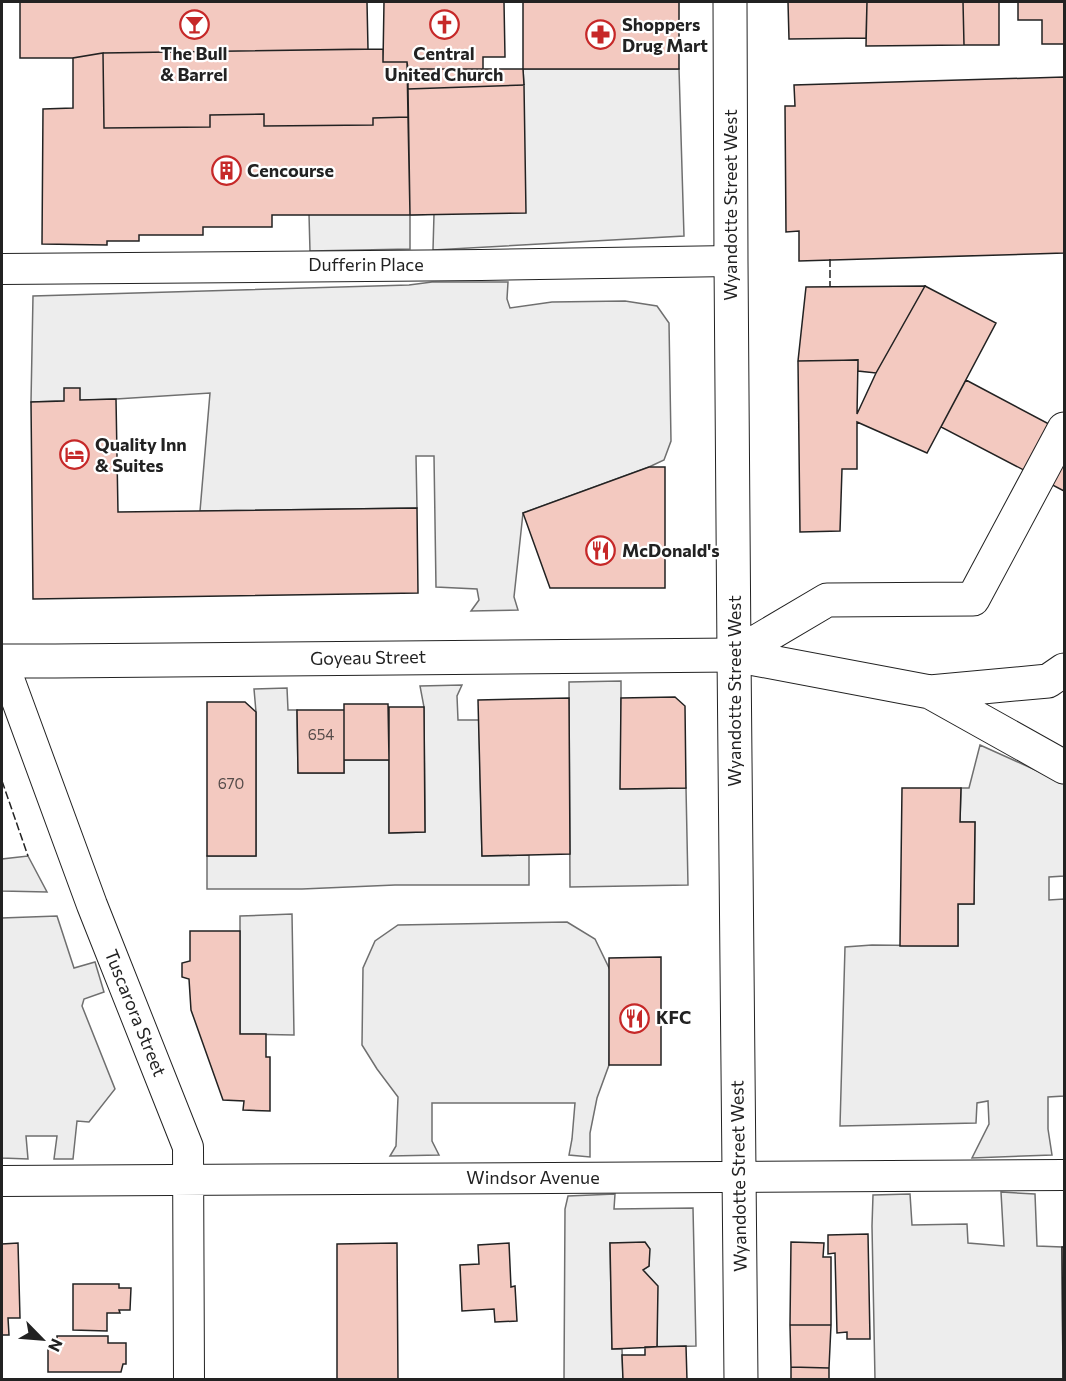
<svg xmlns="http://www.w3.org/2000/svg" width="1066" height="1381" viewBox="0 0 1066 1381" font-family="Commissioner,sans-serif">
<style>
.parking{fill:#ededed;stroke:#6f6f6f;stroke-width:1.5}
.building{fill:#f3c9c0;stroke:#222;stroke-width:1.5}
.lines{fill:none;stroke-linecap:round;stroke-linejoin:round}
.minor-casing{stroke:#222;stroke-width:32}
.tertiary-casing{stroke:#222;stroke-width:35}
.secondary-casing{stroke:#222;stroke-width:35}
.primary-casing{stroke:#222;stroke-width:35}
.minor{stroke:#fff;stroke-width:30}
.tertiary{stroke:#fff;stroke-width:33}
.secondary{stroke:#fff;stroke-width:33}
.primary{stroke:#fff;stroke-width:33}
.fence{stroke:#222;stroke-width:1.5;stroke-dasharray:8 3;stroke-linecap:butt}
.labels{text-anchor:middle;stroke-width:4.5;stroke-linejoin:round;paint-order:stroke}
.number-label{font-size:15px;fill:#564c4a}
.poi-label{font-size:18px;font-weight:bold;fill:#222;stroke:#fff;text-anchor:start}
.street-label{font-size:18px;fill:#222;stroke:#fff}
</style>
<rect width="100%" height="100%" fill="#fff"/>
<path class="parking" d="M 523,69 L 679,69 L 684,236 L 433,250 L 434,214 L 410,215 L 410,249 L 310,251 L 309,214 L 410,214 L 408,89 L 524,85 Z
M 432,282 L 508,282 L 507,299 L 510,308 L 552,302 L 625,301 L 657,306 L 669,323 L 671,441 L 664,460 L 649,467 L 523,513 L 514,597 L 518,610 L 471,611 L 479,600 L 477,589 L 436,587 L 434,456 L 416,456 L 417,508 L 200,511 L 210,393 L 116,399 L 31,402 L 33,296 L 409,285 Z
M 621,681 L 621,789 L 686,788 L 688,885 L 570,887 L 569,682 Z
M 462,685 L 457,696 L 458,720 L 479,720 L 482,856 L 529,855 L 529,885 L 395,885 L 302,889 L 207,889 L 207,856 L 256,856 L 256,712 L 254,689 L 287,688 L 288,710 L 297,710 L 298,773 L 344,773 L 344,760 L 389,760 L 389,833 L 425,832 L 424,707 L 420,686 Z
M 980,745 L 1064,783 L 1064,876 L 1049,877 L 1049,900 L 1064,899 L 1064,1096 L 1048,1097 L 1048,1129 L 1052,1155 L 972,1158 L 989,1124 L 988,1101 L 977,1103 L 976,1123 L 840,1126 L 845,947 L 872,945 L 958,946 L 958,904 L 974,904 L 975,822 L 960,822 L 961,788 L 969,788 Z
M 28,856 L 47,892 L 2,891 L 2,859 Z
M 292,914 L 294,1035 L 240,1034 L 240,916 Z
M 57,916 L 74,968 L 95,962 L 104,992 L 84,999 L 82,1006 L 115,1089 L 89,1122 L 77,1121 L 73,1159 L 54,1159 L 57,1136 L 26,1136 L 28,1159 L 2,1158 L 2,918 Z
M 567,922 L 595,939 L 610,970 L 609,1065 L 597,1098 L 590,1133 L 590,1157 L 569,1155 L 572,1139 L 575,1103 L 432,1103 L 432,1141 L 439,1155 L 390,1156 L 396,1146 L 398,1097 L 377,1069 L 362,1045 L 363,968 L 375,941 L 398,925 Z
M 1001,1192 L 1035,1194 L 1037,1246 L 1062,1247 L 1063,1379 L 875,1379 L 872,1226 L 873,1195 L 910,1194 L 912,1225 L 967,1224 L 968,1243 L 1004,1246 Z
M 615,1194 L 614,1209 L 693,1208 L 696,1346 L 657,1347 L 657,1286 L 643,1270 L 649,1266 L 649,1249 L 610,1243 L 612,1349 L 622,1349 L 623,1379 L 564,1380 L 565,1209 L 568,1196 Z"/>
<path class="building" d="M 20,2 L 367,2 L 368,49 L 103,53 L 73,58 L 20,58 Z
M 384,2 L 504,2 L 505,57 L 483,57 L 483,69 L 408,69 L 407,62 L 383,62 Z
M 523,2 L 679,2 L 679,69 L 523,69 Z
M 788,2 L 867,2 L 866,38 L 789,39 Z
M 867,2 L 963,2 L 964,45 L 866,46 Z
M 963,2 L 999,2 L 999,45 L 964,45 Z
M 1018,2 L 1064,2 L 1064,44 L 1042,44 L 1042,20 L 1018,20 Z
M 383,49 L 383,62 L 407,62 L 408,117 L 373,118 L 373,125 L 264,126 L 264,114 L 210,115 L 210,127 L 104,128 L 103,53 Z
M 103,53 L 104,128 L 210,127 L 210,115 L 264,114 L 264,126 L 373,125 L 373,118 L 408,117 L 410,215 L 272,215 L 272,227 L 203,227 L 203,235 L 139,235 L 139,241 L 107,241 L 107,245 L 42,244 L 43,109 L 73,108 L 73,58 Z
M 408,69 L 523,69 L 524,85 L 408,89 Z
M 1064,77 L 1064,253 L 799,261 L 799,231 L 786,232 L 785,106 L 795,106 L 794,85 Z
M 524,85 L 526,213 L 410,215 L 408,89 Z
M 925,286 L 996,323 L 927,453 L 857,422 L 857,469 L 842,469 L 840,531 L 800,532 L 798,361 L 858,360 L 857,414 L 876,373 Z
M 925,286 L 876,373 L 858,371 L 858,360 L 798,361 L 806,287 Z
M 966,380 L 1064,432 L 1064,491 L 941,427 Z
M 64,388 L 80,388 L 80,400 L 116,399 L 118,512 L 417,508 L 418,593 L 33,599 L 31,402 L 64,401 Z
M 649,467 L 665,467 L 665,588 L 550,588 L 523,513 Z
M 675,697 L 685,706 L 686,788 L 620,789 L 621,698 Z
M 569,698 L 570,854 L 482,856 L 478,700 Z
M 207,702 L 245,702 L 256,712 L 256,856 L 207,856 Z
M 344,704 L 388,704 L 389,760 L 344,760 Z
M 389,707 L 424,707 L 425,832 L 389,833 Z
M 297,710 L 344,710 L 344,773 L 298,773 Z
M 902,788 L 961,788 L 960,822 L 975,822 L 974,904 L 958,904 L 958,946 L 900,946 Z
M 190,931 L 240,931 L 240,1034 L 266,1034 L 266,1057 L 270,1057 L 270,1111 L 243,1110 L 244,1101 L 223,1100 L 191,1010 L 189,979 L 182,977 L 182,963 L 190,961 Z
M 661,957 L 661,1065 L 609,1065 L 609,958 Z
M 868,1234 L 870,1339 L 847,1339 L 847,1332 L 837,1333 L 835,1253 L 828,1254 L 828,1235 Z
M 645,1242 L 650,1249 L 649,1266 L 643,1270 L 658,1286 L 657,1347 L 612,1349 L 610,1243 Z
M 791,1242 L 824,1243 L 823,1257 L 831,1257 L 831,1325 L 790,1325 Z
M 18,1243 L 20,1318 L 8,1318 L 9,1335 L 2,1335 L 2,1244 Z
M 397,1243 L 398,1380 L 337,1380 L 337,1244 Z
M 509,1243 L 511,1287 L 515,1286 L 517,1321 L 495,1322 L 494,1309 L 462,1311 L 460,1265 L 479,1264 L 478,1245 Z
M 1062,1247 L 1064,1247 L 1064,1380 L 1063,1380 Z
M 73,1284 L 119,1284 L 119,1288 L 131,1288 L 130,1310 L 119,1310 L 120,1313 L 107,1313 L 107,1331 L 73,1330 Z
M 790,1325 L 831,1325 L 829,1368 L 791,1367 Z
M 57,1336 L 108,1336 L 108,1343 L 126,1343 L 126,1364 L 123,1364 L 121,1372 L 48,1372 L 48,1348 L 57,1348 Z
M 686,1346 L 687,1380 L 623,1380 L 622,1355 L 645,1355 L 645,1347 Z
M 791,1367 L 829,1368 L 829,1380 L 791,1380 Z"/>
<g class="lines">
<defs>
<path id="minor" d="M 2,269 L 481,265 L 731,261
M 2,660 L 92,905 L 188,1147 L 189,1380
M 2,1181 L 1064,1175"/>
<path id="tertiary" d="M 2,661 L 55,661 L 734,655"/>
<path id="secondary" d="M 734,655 L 741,1380"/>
<path id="primary" d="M 730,2 L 731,261 L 734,655
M 734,655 L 827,600 L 973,599 L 1064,429
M 734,655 L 930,692 L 1048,681 L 1064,670
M 930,692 L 1064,767"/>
</defs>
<use href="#minor" class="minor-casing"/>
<use href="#tertiary" class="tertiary-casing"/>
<use href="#secondary" class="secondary-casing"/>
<use href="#primary" class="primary-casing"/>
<use href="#minor" class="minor"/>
<use href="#tertiary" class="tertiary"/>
<use href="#secondary" class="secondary"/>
<use href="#primary" class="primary"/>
<path class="fence" d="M 830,259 L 830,287
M 2,781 L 28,856"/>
</g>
<defs>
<symbol id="bar-ring" viewBox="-11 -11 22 22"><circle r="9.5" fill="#fff" stroke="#c62828" stroke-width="1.5"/><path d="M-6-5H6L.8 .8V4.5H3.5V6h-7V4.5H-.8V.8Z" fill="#c62828"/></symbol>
<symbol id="church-ring" viewBox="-11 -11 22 22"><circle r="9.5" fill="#fff" stroke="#c62828" stroke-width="1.5"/><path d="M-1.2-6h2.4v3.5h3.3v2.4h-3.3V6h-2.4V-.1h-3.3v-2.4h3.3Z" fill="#c62828"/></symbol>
<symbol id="pharmacy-ring" viewBox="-11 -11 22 22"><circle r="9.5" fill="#fff" stroke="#c62828" stroke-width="1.5"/><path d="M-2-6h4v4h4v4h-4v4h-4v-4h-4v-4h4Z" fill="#c62828"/></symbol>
<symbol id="building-ring" viewBox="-11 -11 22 22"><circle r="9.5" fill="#fff" stroke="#c62828" stroke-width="1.5"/><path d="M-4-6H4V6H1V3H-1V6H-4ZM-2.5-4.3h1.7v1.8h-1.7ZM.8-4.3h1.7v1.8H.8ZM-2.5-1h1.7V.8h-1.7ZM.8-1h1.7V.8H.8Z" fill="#c62828"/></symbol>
<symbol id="hotel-ring" viewBox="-11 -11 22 22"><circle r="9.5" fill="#fff" stroke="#c62828" stroke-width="1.5"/><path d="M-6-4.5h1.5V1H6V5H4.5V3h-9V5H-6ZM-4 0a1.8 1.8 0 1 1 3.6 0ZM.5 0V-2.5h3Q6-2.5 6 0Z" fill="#c62828"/></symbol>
<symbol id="restaurant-ring" viewBox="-11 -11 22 22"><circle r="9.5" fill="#fff" stroke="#c62828" stroke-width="1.5"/><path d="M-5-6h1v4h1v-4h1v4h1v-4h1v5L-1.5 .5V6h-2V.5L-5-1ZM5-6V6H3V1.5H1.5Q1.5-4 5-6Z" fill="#c62828"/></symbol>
</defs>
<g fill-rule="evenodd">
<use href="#bar-ring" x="178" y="8" width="33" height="33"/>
<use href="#church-ring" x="428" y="8" width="33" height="33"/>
<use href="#pharmacy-ring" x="584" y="18" width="33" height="33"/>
<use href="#building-ring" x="210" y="154" width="33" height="33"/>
<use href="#hotel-ring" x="58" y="438" width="33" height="33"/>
<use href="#restaurant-ring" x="584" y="534" width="33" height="33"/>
<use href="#restaurant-ring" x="618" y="1002" width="33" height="33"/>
</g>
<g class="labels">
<g class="number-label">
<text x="321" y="740">654</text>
<text x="231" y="789">670</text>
</g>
<g class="poi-label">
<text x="622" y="31">Shoppers<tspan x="622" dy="21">Drug Mart</tspan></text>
<text x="194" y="60" text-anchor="middle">The Bull<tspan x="194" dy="21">&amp; Barrel</tspan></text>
<text x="444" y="60" text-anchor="middle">Central<tspan x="444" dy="21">United Church</tspan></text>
<text x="247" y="177">Cencourse</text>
<text x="95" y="451">Quality Inn<tspan x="95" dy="21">&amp; Suites</tspan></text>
<text x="622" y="557">McDonald's</text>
<text x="656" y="1024">KFC</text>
</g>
<g class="street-label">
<text transform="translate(731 205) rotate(-90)" y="6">Wyandotte Street West</text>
<text x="366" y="271">Dufferin Place</text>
<text transform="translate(368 658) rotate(-1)" y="6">Goyeau Street</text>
<text transform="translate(735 691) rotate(-90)" y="6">Wyandotte Street West</text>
<text transform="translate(135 1013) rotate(68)" y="6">Tuscarora Street</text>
<text transform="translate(739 1176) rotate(-91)" y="6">Wyandotte Street West</text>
<text x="533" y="1184">Windsor Avenue</text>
</g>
</g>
<rect width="1066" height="1381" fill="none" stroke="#222222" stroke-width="6"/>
<g transform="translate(42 1339) rotate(115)" stroke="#ffffff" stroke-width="4.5" paint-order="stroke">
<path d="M0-4.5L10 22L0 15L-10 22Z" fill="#222222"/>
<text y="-9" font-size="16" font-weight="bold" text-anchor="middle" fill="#222222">N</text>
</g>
</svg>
